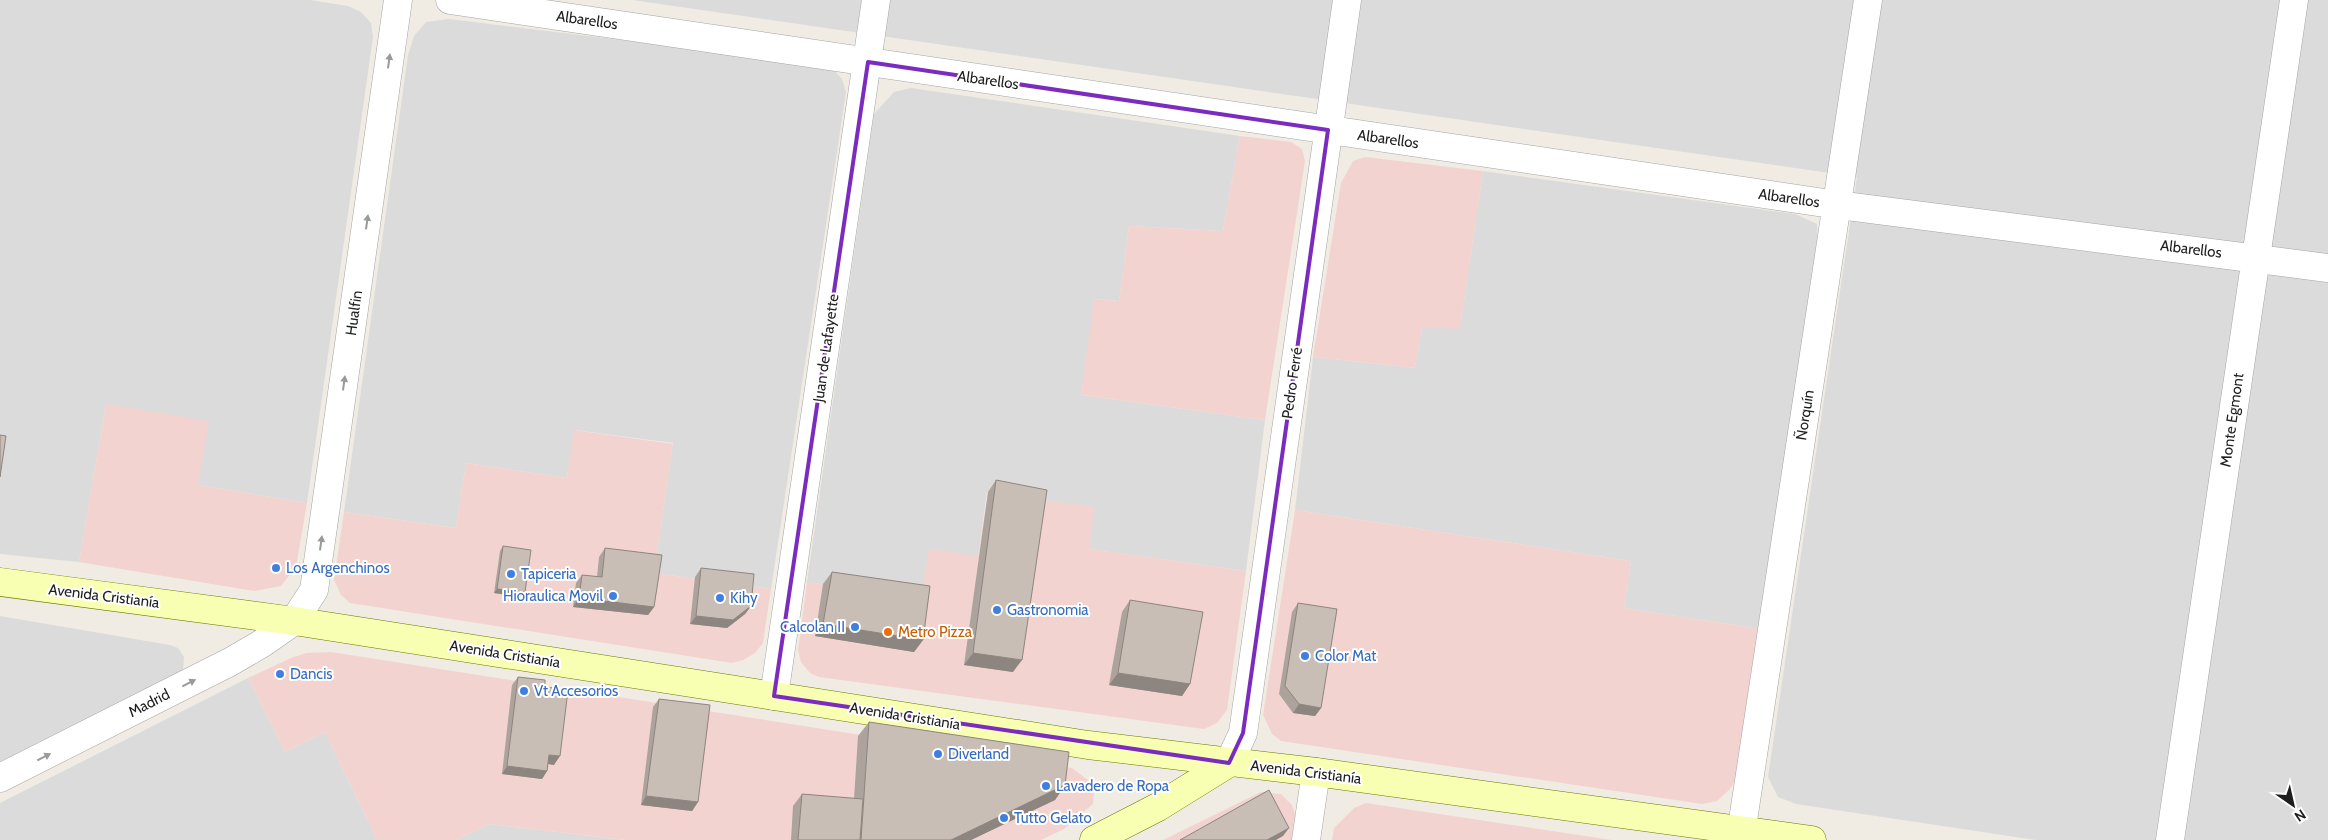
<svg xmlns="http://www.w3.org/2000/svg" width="2328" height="840" viewBox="0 0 2328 840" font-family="Cabin,sans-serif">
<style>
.residential{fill:#dcdbdb}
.commercial{fill:#f3d3d0}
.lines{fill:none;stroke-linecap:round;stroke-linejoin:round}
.street-casing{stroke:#a5a5a5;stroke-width:29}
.secondary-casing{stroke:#6a7a00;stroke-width:29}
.street{stroke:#fff;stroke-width:28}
.secondary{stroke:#f9ffb2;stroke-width:28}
.wall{fill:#ada39d}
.shaded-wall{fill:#8d857f}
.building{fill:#c9beb6;stroke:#8d857f}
.oneway{fill:#9a9a9a}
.marked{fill:none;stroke:#7b2cbf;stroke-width:4;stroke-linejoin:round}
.shop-dot{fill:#3f7fe0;stroke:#fff;stroke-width:2}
.food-dot{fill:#e8710a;stroke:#fff;stroke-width:2}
.labels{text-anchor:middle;stroke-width:4;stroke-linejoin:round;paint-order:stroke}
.street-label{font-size:15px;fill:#1e1e1e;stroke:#fff}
.shop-label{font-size:15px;fill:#366cbe;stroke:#fff;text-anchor:start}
.food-label{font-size:15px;fill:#c56008;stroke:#fff;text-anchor:start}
</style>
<rect width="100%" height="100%" fill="#f0ece3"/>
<path class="residential" d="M 0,0 L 310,0 L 348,6 L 361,12 L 371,23 L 373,37 L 307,503 L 198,485 L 106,404 L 79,562 L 0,554 Z
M 632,0 L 2328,0 L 2328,840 L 2036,840 L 1796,804 L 1778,797 L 1768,777 L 1857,177 Z
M 449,19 L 819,64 L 833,69 L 842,79 L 846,92 L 771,589 L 654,573 L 673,443 L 575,430 L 567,478 L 466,463 L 456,528 L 344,512 L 408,55 L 414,36 L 426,22 Z
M 911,88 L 1240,136 L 1223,231 L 1129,226 L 1119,301 L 1095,299 L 1081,395 L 1265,420 L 1246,571 L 1088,549 L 987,492 L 978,556 L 921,598 L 807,582 L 874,114 L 894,92 Z
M 1483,171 L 1795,214 L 1817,224 L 1818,252 L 1761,629 L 1624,608 L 1631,561 L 1295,510 L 1313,357 L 1415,368 L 1422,327 L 1460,328 Z
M 0,616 L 170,645 L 178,648 L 184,657 L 183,671 L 0,765 Z
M 248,678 L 285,752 L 325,732 L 377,840 L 0,840 L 0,803 Z
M 489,824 L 626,840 L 456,840 Z"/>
<path class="commercial" d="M 1240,136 L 1291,142 L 1302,149 L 1305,161 L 1265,420 L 1081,395 L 1094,299 L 1119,301 L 1129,226 L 1223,231 Z
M 1365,157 L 1483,171 L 1460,329 L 1422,327 L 1415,368 L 1313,357 L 1341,183 L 1353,161 Z
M 106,404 L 209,421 L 198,485 L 307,503 L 296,567 L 281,586 L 254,591 L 79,562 Z
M 574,430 L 673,444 L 654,573 L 771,589 L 763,643 L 755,653 L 743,660 L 732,663 L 350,603 L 341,595 L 334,580 L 344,512 L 456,528 L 466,463 L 567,478 Z
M 988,492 L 1095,507 L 1089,549 L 1246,571 L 1227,710 L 1217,723 L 1204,729 L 819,677 L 810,673 L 801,662 L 798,650 L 807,582 L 921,598 L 929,549 L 978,556 Z
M 1295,510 L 1631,561 L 1624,608 L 1761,629 L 1738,777 L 1729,790 L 1717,801 L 1702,804 L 1281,741 L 1272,734 L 1263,715 Z
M 331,652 L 1072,768 L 1089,781 L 1094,792 L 1093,804 L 1064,829 L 1041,840 L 626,840 L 489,824 L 456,840 L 377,840 L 325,732 L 285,752 L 248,678 L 291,658 L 306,653 Z
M 1261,792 L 1281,794 L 1292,805 L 1297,821 L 1295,840 L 1163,840 Z
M 1366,803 L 1612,840 L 1332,840 L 1334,828 L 1354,808 Z"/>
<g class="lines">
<defs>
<path id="street" d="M 450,0 L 1838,205 L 2328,268
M 774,696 L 876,0
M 1229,763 L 1243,733 L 1347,0
M 0,778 L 230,662 L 261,644 L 294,621 L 314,590 L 398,0
M 1306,840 L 1316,772
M 1740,840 L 1868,0
M 2170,840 L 2294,0"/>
<path id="secondary" d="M 0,582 L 294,621 L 1088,745 L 1316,772 L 1812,840
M 1094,840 L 1158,807 L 1229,763"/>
</defs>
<use href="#street" class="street-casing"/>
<use href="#secondary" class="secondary-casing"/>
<use href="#street" class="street"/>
<use href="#secondary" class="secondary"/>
</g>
<path class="wall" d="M 996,480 L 1013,672 L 964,665 L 988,492 Z
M 503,546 L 525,592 L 522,597 L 494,593 L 500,551 Z
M 605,548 L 654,607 L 648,615 L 573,607 L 576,583 L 582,575 L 597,577 L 599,557 Z
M 701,568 L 751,606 L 745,614 L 727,628 L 690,624 L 695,577 Z
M 832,572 L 923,640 L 914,652 L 815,636 L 823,584 Z
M 1130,600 L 1190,684 L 1182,696 L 1109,685 L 1122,612 Z
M 1298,603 L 1321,708 L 1315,716 L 1293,713 L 1279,694 L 1292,612 Z
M 518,677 L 545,687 L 554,765 L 548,764 L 547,771 L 542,779 L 502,774 L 512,685 Z
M 659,699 L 698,802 L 692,811 L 641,805 L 653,707 Z
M 869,722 L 1065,785 L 1055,800 L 971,840 L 791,840 L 793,806 L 802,794 L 854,799 L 858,736 Z"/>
<path class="shaded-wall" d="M 497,589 L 525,592 L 522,597 L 494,593 Z
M 579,598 L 654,607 L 648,615 L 573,607 Z
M 751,606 L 745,614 L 727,628 L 690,624 L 696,616 Z
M 823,624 L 923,640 L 914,652 L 815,636 Z
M 973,653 L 1022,660 L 1013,672 L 964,665 Z
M 1118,673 L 1190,684 L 1182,696 L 1109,685 Z
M 1299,704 L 1321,708 L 1315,716 L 1293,713 Z
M 549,755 L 560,756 L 554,765 L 543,763 Z
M 507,766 L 547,771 L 542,779 L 502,774 Z
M 1065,785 L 1055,800 L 971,840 L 951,840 Z
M 646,796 L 698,802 L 692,811 L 641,805 Z
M 1289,828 L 1283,836 L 1276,840 L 1267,840 Z"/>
<path class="building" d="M 0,435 L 6,436 L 0,477 Z
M 996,480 L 1047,490 L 1022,660 L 973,653 Z
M 503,546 L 531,550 L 525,592 L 497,589 Z
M 605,548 L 662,555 L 654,607 L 579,598 L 582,575 L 602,577 Z
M 701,568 L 754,574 L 751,606 L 733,620 L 696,616 Z
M 832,572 L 930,586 L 923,640 L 823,624 Z
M 1130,600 L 1203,612 L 1190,684 L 1118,673 Z
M 1298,603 L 1337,609 L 1321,708 L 1299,704 L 1285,686 Z
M 518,677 L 545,680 L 545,687 L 568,690 L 560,756 L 549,755 L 547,771 L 507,766 Z
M 659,699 L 710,705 L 698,802 L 646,796 Z
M 869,722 L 1069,752 L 1065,785 L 951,840 L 861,840 Z
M 1269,790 L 1289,828 L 1267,840 L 1180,840 Z
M 802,794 L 863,799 L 860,840 L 798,840 Z"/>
<defs><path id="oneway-solid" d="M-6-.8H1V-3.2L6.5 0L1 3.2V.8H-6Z" transform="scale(1.25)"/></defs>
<g class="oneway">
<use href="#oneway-solid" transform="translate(389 61) rotate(-82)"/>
<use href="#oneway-solid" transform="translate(367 222) rotate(-82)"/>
<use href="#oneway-solid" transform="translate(344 383) rotate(-82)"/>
<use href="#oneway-solid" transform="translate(321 543) rotate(-82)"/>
<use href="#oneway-solid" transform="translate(189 683) rotate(-27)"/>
<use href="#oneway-solid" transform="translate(44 757) rotate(-27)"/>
</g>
<path class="marked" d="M 868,62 L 1328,130 L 1243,733 L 1229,763 L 774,696 Z"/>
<g class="shop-dot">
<circle cx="276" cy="568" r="5"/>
<circle cx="511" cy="574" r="5"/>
<circle cx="613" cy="596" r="5"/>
<circle cx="720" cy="598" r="5"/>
<circle cx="997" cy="610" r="5"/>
<circle cx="855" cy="627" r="5"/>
<circle cx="1305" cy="656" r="5"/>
<circle cx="280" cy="674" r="5"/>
<circle cx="524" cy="691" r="5"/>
<circle cx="938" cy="754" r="5"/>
<circle cx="1046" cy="786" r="5"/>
<circle cx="1004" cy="818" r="5"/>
</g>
<circle class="food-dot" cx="888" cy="632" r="5"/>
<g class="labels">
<g class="street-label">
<text transform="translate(587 20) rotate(8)" y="5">Albarellos</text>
<text transform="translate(988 80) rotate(8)" y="5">Albarellos</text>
<text transform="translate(1388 139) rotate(8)" y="5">Albarellos</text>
<text transform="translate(1789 198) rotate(8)" y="5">Albarellos</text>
<text transform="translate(2191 249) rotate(7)" y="5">Albarellos</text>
<text transform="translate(354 313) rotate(-82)" y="5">Hualfin</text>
<text transform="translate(826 348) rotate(-82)" y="5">Juan de Lafayette</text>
<text transform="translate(1292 383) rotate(-82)" y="5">Pedro Ferré</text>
<text transform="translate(1805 415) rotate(-81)" y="5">Ñorquín</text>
<text transform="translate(2232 420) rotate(-82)" y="5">Monte Egmont</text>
<text transform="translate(104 596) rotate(7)" y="5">Avenida Cristianía</text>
<text transform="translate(505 654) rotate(9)" y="5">Avenida Cristianía</text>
<text transform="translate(149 703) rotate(-27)" y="5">Madrid</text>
<text transform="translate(905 716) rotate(9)" y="5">Avenida Cristianía</text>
<text transform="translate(1306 772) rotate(7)" y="5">Avenida Cristianía</text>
</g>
<g class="shop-label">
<text x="286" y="573">Los Argenchinos</text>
<text x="521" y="579">Tapiceria</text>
<text x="603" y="601" text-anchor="end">Hioraulica Movil</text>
<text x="730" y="603">Kihy</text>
<text x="1007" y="615">Gastronomia</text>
<text x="845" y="632" text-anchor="end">Calcolan II</text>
<text x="1315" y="661">Color Mat</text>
<text x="290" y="679">Dancis</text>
<text x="534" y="696">Vt Accesorios</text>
<text x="948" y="759">Diverland</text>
<text x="1056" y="791">Lavadero de Ropa</text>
<text x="1014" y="823">Tutto Gelato</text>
</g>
<g class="food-label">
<text x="898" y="637">Metro Pizza</text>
</g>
</g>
<g transform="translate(2293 805) rotate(146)" stroke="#ffffff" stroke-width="4" paint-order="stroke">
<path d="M0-4L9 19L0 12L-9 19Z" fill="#1e1e1e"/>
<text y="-8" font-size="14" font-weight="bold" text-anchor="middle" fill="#1e1e1e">N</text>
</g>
</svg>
